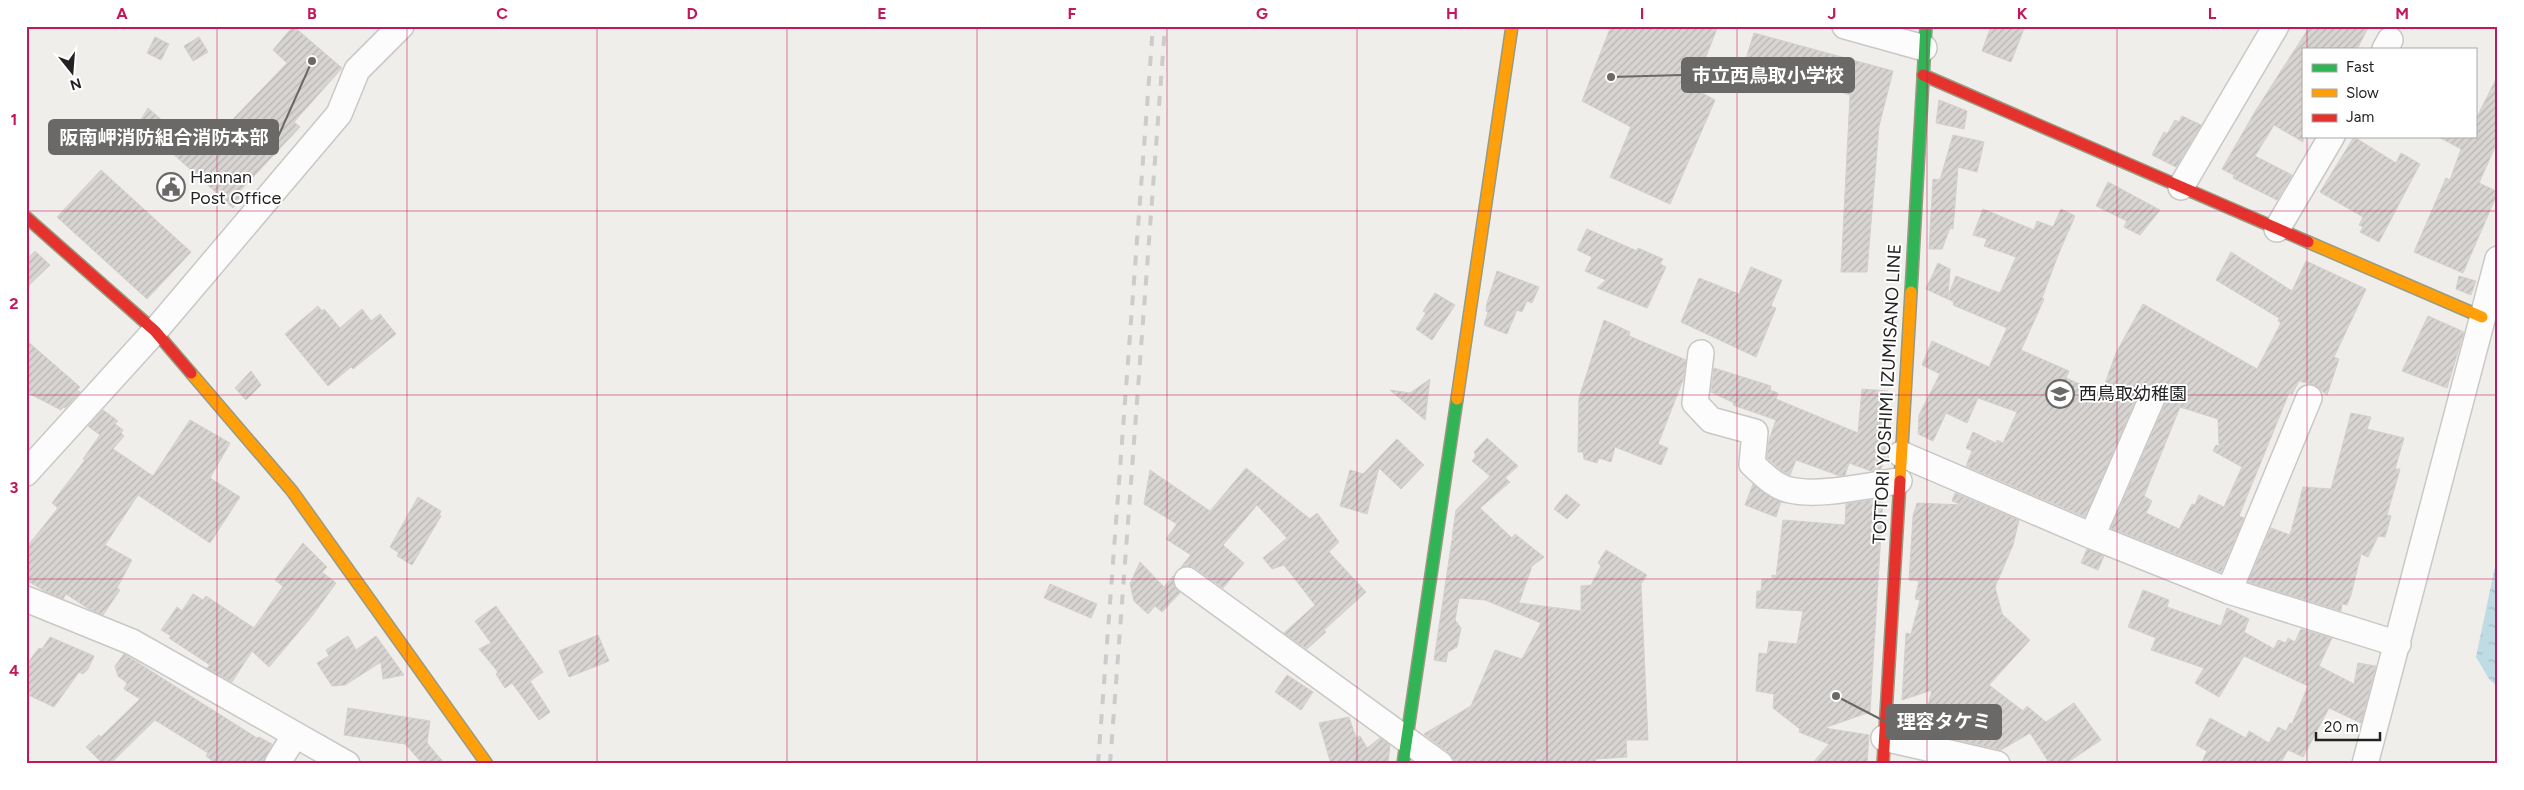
<svg xmlns="http://www.w3.org/2000/svg" width="2524" height="790" viewBox="0 0 2524 790" font-family="Figtree,'Noto Sans JP',sans-serif">
<style>
.water{fill:url(#water-ripples)}
.building{fill:url(#building-hatch);stroke:#d3d0cc;fill-rule:evenodd}
.lines{fill:none;stroke-linecap:round;stroke-linejoin:round}
.street-casing{stroke:#c9c8c7;stroke-width:28}
.fast-casing{stroke:#999a82;stroke-width:14}
.slow-casing{stroke:#999a82;stroke-width:14}
.jam-casing{stroke:#999a82;stroke-width:14}
.street{stroke:#fdfcfc;stroke-width:25}
.fast{stroke:#30b455;stroke-width:11}
.slow{stroke:#ff9f0a;stroke-width:11}
.jam{stroke:#e5322d;stroke-width:11}
.rail{stroke:#ccc;stroke-width:4;stroke-dasharray:10 10;stroke-linecap:butt}
.grid{fill:none;stroke:#c2185b;stroke-width:1;stroke-opacity:0.55}
.labels{text-anchor:middle;stroke-width:4;stroke-linejoin:round;paint-order:stroke}
.poi-label{font-size:18px;fill:#222;stroke:#fff;text-anchor:start}
.street-label{font-size:18px;fill:#222;stroke:#fff}
.leader{fill:none;stroke:#6a6968;stroke-width:2}
.callout-dot{fill:#6a6968;stroke:#fff;stroke-width:2}
.callout{fill:#6a6968;stroke:#6a6968;stroke-width:2}
.callout-label{font-size:19px;text-anchor:middle;font-weight:bold;fill:#fff}
.neatline{fill:none;stroke:#c2185b;stroke-width:2}
.grid-label{font-size:16px;text-anchor:middle;font-weight:bold;fill:#c2185b}
</style>
<defs>
<pattern id="water-ripples" width="26" height="14" patternUnits="userSpaceOnUse" patternTransform="scale(1.25)"><rect width="26" height="14" fill="#bfdbe3"/><path d="M2 4q2-2 4 0t4 0M15 11q2-2 4 0t4 0" fill="none" stroke="#a4bcc2"/></pattern>
<pattern id="building-hatch" width="6" height="6" patternUnits="userSpaceOnUse" patternTransform="scale(1.25)"><rect width="6" height="6" fill="#d7d4d2"/><path d="M-1 1l2-2M0 6l6-6M5 7l2-2" fill="none" stroke="#b8b6b4"/></pattern>
</defs>
<rect width="100%" height="100%" fill="#f0eeeb"/>
<path class="water" d="M 2498,552 L 2498,687 L 2489,679 L 2476,657 Z"/>
<path class="building" d="M 293,26 L 342,68 L 294,122 L 300,127 L 240,191 L 244,194 L 233,208 L 139,123 L 148,108 L 181,137 L 191,127 L 209,144 L 287,63 L 273,50 Z
M 1611,26 L 1718,26 L 1696,82 L 1704,86 L 1702,93 L 1715,100 L 1670,204 L 1610,177 L 1631,127 L 1582,101 Z
M 1991,26 L 2025,26 L 2011,62 L 1982,51 Z
M 2310,26 L 2369,26 L 2357,49 L 2303,49 L 2303,142 L 2274,125 L 2255,156 L 2292,175 L 2277,200 L 2233,178 L 2234,175 L 2222,169 L 2256,110 Z
M 1754,33 L 1893,71 L 1879,126 L 1867,272 L 1841,272 L 1850,95 L 1745,62 Z
M 155,37 L 169,44 L 161,60 L 147,53 Z
M 199,37 L 208,52 L 193,61 L 184,46 Z
M 2498,75 L 2498,140 L 2479,183 L 2498,192 L 2463,273 L 2414,252 L 2446,178 L 2450,180 L 2461,149 L 2437,136 L 2475,136 L 2475,121 Z
M 1939,100 L 1967,111 L 1964,129 L 1936,123 Z
M 2182,116 L 2201,125 L 2176,167 L 2152,155 L 2164,132 L 2167,134 L 2175,120 L 2179,122 Z
M 1953,135 L 1984,142 L 1977,172 L 1958,167 L 1953,229 L 1950,228 L 1942,249 L 1929,249 L 1933,179 L 1940,180 Z
M 2354,137 L 2396,163 L 2401,153 L 2420,164 L 2379,242 L 2360,232 L 2363,227 L 2359,225 L 2363,217 L 2320,192 Z
M 101,170 L 191,252 L 147,299 L 57,217 Z
M 2108,182 L 2160,210 L 2140,235 L 2124,227 L 2127,221 L 2096,206 Z
M 1983,209 L 2034,230 L 2037,221 L 2053,227 L 2061,209 L 2075,216 L 2058,255 L 2042,298 L 2044,299 L 2021,350 L 2069,371 L 2066,378 L 2098,392 L 2101,385 L 2104,386 L 2116,353 L 2143,304 L 2257,369 L 2281,323 L 2278,321 L 2279,318 L 2216,280 L 2231,252 L 2292,291 L 2306,261 L 2366,289 L 2334,357 L 2339,359 L 2327,395 L 2315,385 L 2299,381 L 2292,394 L 2289,393 L 2239,516 L 2244,518 L 2221,572 L 2111,528 L 2165,404 L 2166,396 L 2158,385 L 2150,384 L 2139,392 L 2085,517 L 1966,466 L 1972,451 L 1966,448 L 1973,432 L 1996,443 L 1997,440 L 2003,443 L 2017,412 L 1978,398 L 1967,423 L 1946,413 L 1933,441 L 1918,434 L 1919,415 L 1940,374 L 1922,365 L 1932,341 L 1989,367 L 2007,328 L 1953,305 L 1954,302 L 1926,289 L 1938,263 L 1950,269 L 1948,296 L 1956,276 L 2000,293 L 2016,257 L 1984,246 L 1987,239 L 1973,235 ZM 2180,407 L 2218,419 L 2219,444 L 2225,447 L 2216,445 L 2213,451 L 2242,467 L 2224,507 L 2199,495 L 2195,505 L 2192,504 L 2179,529 L 2146,513 L 2152,501 L 2144,496 Z
M 1587,229 L 1637,251 L 1638,248 L 1663,259 L 1660,264 L 1666,267 L 1647,308 L 1597,288 L 1606,280 L 1585,271 L 1592,257 L 1577,250 Z
M 35,251 L 50,265 L 26,288 L 26,260 Z
M 1751,267 L 1782,280 L 1771,306 L 1776,308 L 1756,357 L 1681,322 L 1699,278 L 1739,294 Z
M 1497,271 L 1539,287 L 1532,303 L 1527,301 L 1522,312 L 1517,310 L 1507,334 L 1484,325 L 1488,312 L 1486,311 L 1487,303 Z
M 2459,276 L 2476,281 L 2471,295 L 2456,289 Z
M 1435,293 L 1455,305 L 1432,340 L 1416,329 L 1426,313 L 1423,311 Z
M 318,306 L 322,311 L 324,309 L 340,328 L 362,309 L 371,321 L 380,314 L 396,334 L 353,369 L 351,367 L 328,386 L 285,334 Z
M 2428,316 L 2464,332 L 2447,388 L 2402,371 Z
M 1604,320 L 1630,332 L 1629,336 L 1686,360 L 1683,380 L 1658,444 L 1668,448 L 1661,465 L 1615,447 L 1611,462 L 1599,458 L 1597,463 L 1584,459 L 1583,452 L 1578,452 L 1579,398 Z
M 26,340 L 80,387 L 77,390 L 80,392 L 65,408 L 63,407 L 61,410 L 26,392 Z
M 1714,368 L 1771,386 L 1770,390 L 1778,393 L 1776,399 L 1858,433 L 1862,389 L 1888,391 L 1885,458 L 1881,469 L 1871,471 L 1849,463 L 1845,475 L 1840,476 L 1796,460 L 1790,475 L 1782,471 L 1767,458 L 1769,440 L 1776,420 L 1733,405 L 1734,403 L 1711,392 Z
M 251,371 L 261,385 L 246,400 L 235,388 Z
M 1430,379 L 1425,420 L 1390,390 L 1410,393 Z
M 103,410 L 118,421 L 115,424 L 123,430 L 121,433 L 124,436 L 113,449 L 153,476 L 190,420 L 230,443 L 210,478 L 240,497 L 210,543 L 138,495 L 105,545 L 132,560 L 117,588 L 120,590 L 103,615 L 89,609 L 66,594 L 63,599 L 45,591 L 26,580 L 26,548 L 58,508 L 52,503 L 85,460 L 83,459 L 100,435 L 88,426 Z
M 2351,413 L 2371,417 L 2367,429 L 2404,438 L 2395,469 L 2400,469 L 2387,515 L 2391,516 L 2385,537 L 2378,536 L 2368,557 L 2361,554 L 2351,595 L 2347,605 L 2342,604 L 2341,611 L 2248,582 L 2271,528 L 2290,535 L 2303,487 L 2331,489 Z
M 1487,438 L 1518,466 L 1505,478 L 1510,482 L 1480,508 L 1512,538 L 1515,534 L 1544,557 L 1532,566 L 1519,603 L 1581,611 L 1581,586 L 1591,585 L 1601,566 L 1598,563 L 1606,550 L 1647,575 L 1641,584 L 1648,740 L 1626,740 L 1627,757 L 1596,759 L 1594,764 L 1457,764 L 1448,752 L 1424,734 L 1471,706 L 1495,650 L 1522,659 L 1541,623 L 1485,600 L 1459,598 L 1455,620 L 1461,628 L 1457,647 L 1448,652 L 1446,662 L 1434,660 L 1452,540 L 1455,541 L 1452,538 L 1456,510 L 1490,476 L 1472,461 L 1476,456 L 1474,452 Z
M 1397,439 L 1424,465 L 1401,489 L 1379,468 L 1367,514 L 1340,506 L 1350,470 L 1363,474 Z
M 1246,468 L 1310,519 L 1317,513 L 1339,542 L 1329,552 L 1366,592 L 1324,630 L 1326,632 L 1307,649 L 1284,633 L 1315,605 L 1284,565 L 1272,569 L 1263,558 L 1287,538 L 1257,505 L 1223,545 L 1244,563 L 1223,588 L 1195,568 L 1181,567 L 1191,555 L 1166,539 L 1177,524 L 1144,504 L 1150,470 L 1210,511 Z
M 1753,484 L 1767,495 L 1781,502 L 1776,517 L 1745,505 Z
M 1955,493 L 2019,520 L 2013,545 L 1995,587 L 2002,614 L 2030,640 L 1989,685 L 2023,711 L 2027,706 L 2046,722 L 2074,703 L 2101,740 L 2065,764 L 2050,764 L 2030,733 L 2001,750 L 1918,731 L 1922,729 L 1932,690 L 1902,700 L 1906,633 L 1911,634 L 1920,600 L 1915,599 L 1919,581 L 1909,580 L 1913,516 L 1917,503 L 1962,505 L 1952,501 Z
M 1566,494 L 1580,505 L 1567,519 L 1554,509 Z
M 418,497 L 441,511 L 439,515 L 441,516 L 412,565 L 397,556 L 399,553 L 390,547 Z
M 1871,500 L 1883,501 L 1870,712 L 1824,728 L 1869,735 L 1867,764 L 1812,764 L 1829,744 L 1799,732 L 1800,729 L 1773,708 L 1774,694 L 1756,691 L 1759,653 L 1767,654 L 1769,641 L 1797,644 L 1803,611 L 1756,608 L 1757,591 L 1761,591 L 1762,579 L 1772,579 L 1772,575 L 1776,576 L 1783,520 L 1845,525 L 1846,504 Z
M 303,543 L 327,567 L 322,572 L 336,583 L 312,616 L 269,667 L 252,651 L 232,682 L 207,668 L 210,665 L 169,638 L 171,636 L 161,630 L 177,607 L 182,611 L 193,594 L 203,600 L 206,596 L 254,628 L 283,586 L 275,580 Z
M 2087,549 L 2104,556 L 2098,570 L 2081,563 Z
M 1140,562 L 1164,587 L 1173,576 L 1174,585 L 1180,593 L 1162,612 L 1155,606 L 1148,614 L 1134,601 L 1130,584 Z
M 1050,584 L 1097,604 L 1091,618 L 1044,598 Z
M 2143,590 L 2169,600 L 2167,607 L 2221,626 L 2227,608 L 2249,619 L 2244,632 L 2274,649 L 2278,640 L 2286,643 L 2288,638 L 2295,642 L 2301,629 L 2332,638 L 2319,666 L 2354,684 L 2358,663 L 2376,666 L 2361,723 L 2329,708 L 2303,757 L 2288,750 L 2280,764 L 2201,764 L 2207,751 L 2196,745 L 2210,718 L 2246,738 L 2249,731 L 2269,743 L 2278,727 L 2286,731 L 2290,723 L 2292,724 L 2308,686 L 2244,656 L 2219,697 L 2195,683 L 2204,668 L 2151,650 L 2156,638 L 2128,627 Z
M 496,606 L 543,672 L 530,681 L 550,712 L 539,720 L 512,683 L 505,688 L 496,674 L 498,672 L 479,649 L 491,643 L 475,621 Z
M 598,635 L 609,661 L 569,677 L 559,651 Z
M 348,636 L 356,650 L 376,636 L 404,675 L 383,679 L 381,662 L 345,685 L 332,686 L 317,663 L 329,656 L 326,650 Z
M 50,637 L 94,656 L 88,669 L 83,674 L 79,672 L 54,707 L 26,694 L 26,665 L 39,648 L 42,649 Z
M 124,654 L 257,738 L 259,737 L 272,744 L 263,764 L 216,764 L 206,756 L 208,753 L 155,720 L 110,764 L 103,764 L 86,747 L 99,735 L 101,737 L 140,699 L 124,689 L 127,683 L 118,676 L 115,666 Z
M 1287,675 L 1313,692 L 1301,710 L 1275,692 Z
M 348,708 L 430,721 L 427,743 L 445,764 L 423,764 L 405,744 L 344,735 Z
M 1349,717 L 1356,738 L 1360,736 L 1367,748 L 1380,738 L 1390,745 L 1388,764 L 1331,764 L 1319,723 Z"/>
<g class="lines">
<defs>
<path id="street" d="M 1845,26 L 1924,48
M 2385,49 L 2390,40
M 2181,187 L 2276,26
M 2277,229 L 2332,136
M 1701,353 L 1695,403 L 1711,420 L 1755,432 L 1752,464 C 1763,474 1775,487 1790,490 C 1819,497 1869,485 1899,481
M 1901,454 L 2092,536 L 2229,591 L 2398,644
M 26,473 L 155,331 L 339,114 L 357,70 L 401,26
M 2092,536 L 2152,398
M 1187,580 L 1440,764
M 2229,591 L 2309,398
M 26,599 L 132,642 L 347,764
M 1884,738 L 1997,764
M 277,764 L 295,735
M 2365,764 L 2498,259"/>
<path id="fast" d="M 1911,292 L 1926,26
M 1403,764 L 1457,399"/>
<path id="slow" d="M 2308,242 L 2482,317
M 191,373 L 292,491 L 487,764
M 1457,399 L 1512,26
M 1900,481 L 1911,292"/>
<path id="jam" d="M 1923,75 L 2308,242
M 26,217 L 155,331 L 191,373
M 1883,764 L 1900,481"/>
</defs>
<use href="#street" class="street-casing"/>
<use href="#fast" class="fast-casing"/>
<use href="#slow" class="slow-casing"/>
<use href="#jam" class="jam-casing"/>
<use href="#street" class="street"/>
<use href="#fast" class="fast"/>
<use href="#slow" class="slow"/>
<use href="#jam" class="jam"/>
<path class="rail" d="M 1098,764 L 1153,26
M 1110,764 L 1165,26"/>
</g>
<path class="grid" d="M 217,26 L 217,764M 407,26 L 407,764M 597,26 L 597,764M 787,26 L 787,764M 977,26 L 977,764M 1167,26 L 1167,764M 1357,26 L 1357,764M 1547,26 L 1547,764M 1737,26 L 1737,764M 1927,26 L 1927,764M 2117,26 L 2117,764M 2307,26 L 2307,49M 2307,136 L 2307,764M 26,211 L 2498,211M 26,395 L 2498,395M 26,579 L 2498,579"/>
<defs>
<symbol id="civic-ring" viewBox="-11 -11 22 22"><circle r="9.5" fill="#fff" stroke="#6a6968" stroke-width="1.5"/><path d="M-.6-6.5H3V-4.5H.6V-3L4-1V1h2V6H-6V1h2V-1L-.6-3ZM-1.2 2.5V6h2.4V2.5Z" fill="#6a6968"/></symbol>
<symbol id="school-ring" viewBox="-11 -11 22 22"><circle r="9.5" fill="#fff" stroke="#6a6968" stroke-width="1.5"/><path d="M0-5L7-2L0 1L-7-2ZM-4 1L0 2.5L4 1V4Q0 6-4 4Z" fill="#6a6968"/></symbol>
</defs>
<g fill-rule="evenodd">
<use href="#civic-ring" x="155" y="171" width="32" height="32"/>
<use href="#school-ring" x="2044" y="378" width="32" height="32"/>
</g>
<g class="labels">
<g class="poi-label">
<text x="190" y="183">Hannan<tspan x="190" dy="21">Post Office</tspan></text>
<text x="2079" y="400">西鳥取幼稚園</text>
</g>
<g class="street-label">
<text transform="translate(1887 394) rotate(-87)" y="6">TOTTORI YOSHIMI IZUMISANO LINE</text>
</g>
</g>
<path class="leader" d="M1611 77L1682 75M312 61L278 137M1836 696L1886 722"/>
<g class="callout-dot">
<circle cx="1611" cy="77" r="5"/>
<circle cx="312" cy="61" r="5"/>
<circle cx="1836" cy="696" r="5"/>
</g>
<g class="callout">
<rect x="1682" y="58" width="172" height="34" rx="5"/>
<rect x="49" y="120" width="229" height="34" rx="5"/>
<rect x="1886" y="705" width="115" height="34" rx="5"/>
</g>
<g class="callout-label">
<text x="1768" y="82">市立西鳥取小学校</text>
<text x="164" y="144">阪南岬消防組合消防本部</text>
<text x="1944" y="728">理容タケミ</text>
</g>
<rect width="2524" height="790" fill="none" stroke="#ffffff" stroke-width="55"/>
<rect x="2302" y="48" width="175" height="90" fill="#ffffff" stroke="#a7a7a7"/>
<rect x="2312" y="64" width="25" height="8" fill="#30b455" stroke="#a7a7a7"/>
<text x="2346" y="72" font-size="15" fill="#222222">Fast</text>
<rect x="2312" y="89" width="25" height="8" fill="#ff9f0a" stroke="#a7a7a7"/>
<text x="2346" y="98" font-size="15" fill="#222222">Slow</text>
<rect x="2312" y="114" width="25" height="8" fill="#e5322d" stroke="#a7a7a7"/>
<text x="2346" y="122" font-size="15" fill="#222222">Jam</text>
<g transform="translate(72 72) rotate(163)" stroke="#ffffff" stroke-width="4" paint-order="stroke">
<path d="M0-4L9 19L0 12L-9 19Z" fill="#222222"/>
<text y="-8" font-size="14" font-weight="bold" text-anchor="middle" fill="#222222">N</text>
</g>
<path d="M2316 732v8h64v-8" fill="none" stroke="#222222" stroke-width="2.5"/>
<text x="2324" y="732" font-size="15" fill="#222222" stroke="#ffffff" stroke-width="4" paint-order="stroke">20 m</text>
<rect x="28" y="28" width="2468" height="734" class="neatline"/>
<g class="grid-label">
<text x="122" y="19">A</text>
<text x="312" y="19">B</text>
<text x="502" y="19">C</text>
<text x="692" y="19">D</text>
<text x="882" y="19">E</text>
<text x="1072" y="19">F</text>
<text x="1262" y="19">G</text>
<text x="1452" y="19">H</text>
<text x="1642" y="19">I</text>
<text x="1832" y="19">J</text>
<text x="2022" y="19">K</text>
<text x="2212" y="19">L</text>
<text x="2402" y="19">M</text>
<text x="14" y="125">1</text>
<text x="14" y="309">2</text>
<text x="14" y="493">3</text>
<text x="14" y="676">4</text>
</g>
</svg>
